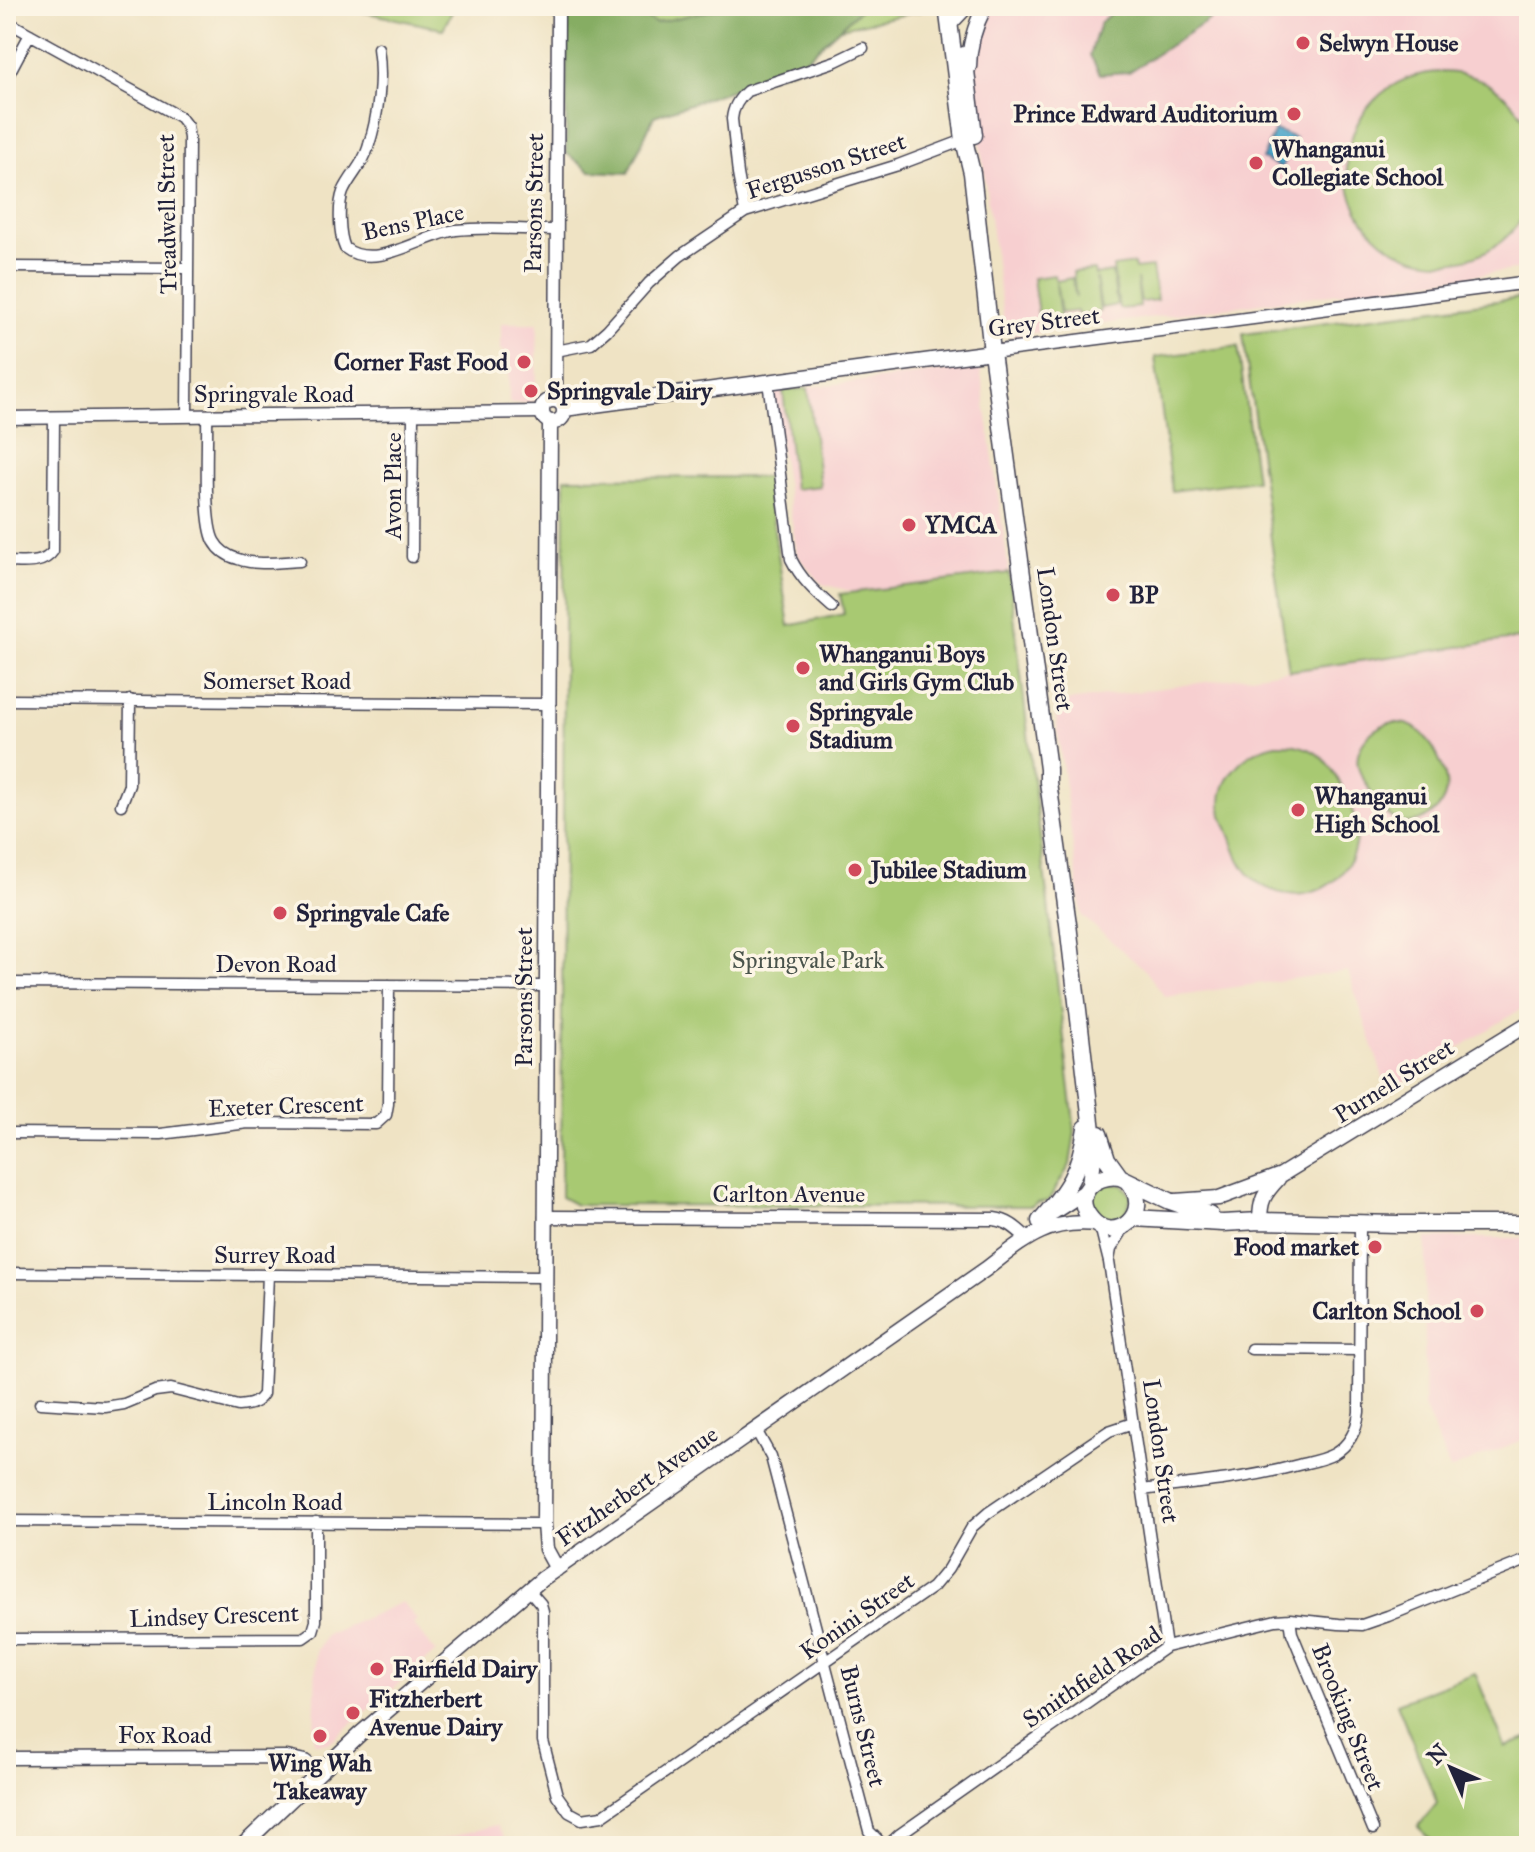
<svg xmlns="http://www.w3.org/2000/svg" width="1535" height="1852" viewBox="0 0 1535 1852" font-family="'IM FELL Great Primer',serif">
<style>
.built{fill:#f7cfd0}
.green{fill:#a8c972;stroke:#657656;stroke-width:2}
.forest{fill:#86ad64;stroke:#546850;stroke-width:2}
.water{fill:#4ba6c9;stroke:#366482;stroke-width:2}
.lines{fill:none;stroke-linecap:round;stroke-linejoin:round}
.minor-casing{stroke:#413f50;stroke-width:13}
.tertiary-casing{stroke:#413f50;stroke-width:15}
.secondary-casing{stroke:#413f50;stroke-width:17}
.trunk-casing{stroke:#413f50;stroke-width:19}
.minor{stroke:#fff;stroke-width:10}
.tertiary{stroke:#fff;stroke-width:12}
.secondary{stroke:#fff;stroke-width:14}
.trunk{stroke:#fff;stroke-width:16}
.poi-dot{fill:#d1495b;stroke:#fcf5e5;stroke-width:3}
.labels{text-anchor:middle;stroke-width:7;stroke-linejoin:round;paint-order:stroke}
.poi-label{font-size:24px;font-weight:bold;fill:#22223b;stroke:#fcf5e5;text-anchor:start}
.street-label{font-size:24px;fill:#22223b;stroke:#fcf5e5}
.park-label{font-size:24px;fill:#4a544c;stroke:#fcf5e5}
</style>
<rect width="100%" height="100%" fill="#fcf5e5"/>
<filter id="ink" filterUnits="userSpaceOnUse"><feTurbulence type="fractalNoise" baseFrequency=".0125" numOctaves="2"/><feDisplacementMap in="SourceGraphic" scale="16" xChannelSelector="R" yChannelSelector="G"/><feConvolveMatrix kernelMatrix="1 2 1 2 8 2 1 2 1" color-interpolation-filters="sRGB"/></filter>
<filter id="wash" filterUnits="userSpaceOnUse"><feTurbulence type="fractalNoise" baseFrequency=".006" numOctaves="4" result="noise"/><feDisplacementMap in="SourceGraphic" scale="32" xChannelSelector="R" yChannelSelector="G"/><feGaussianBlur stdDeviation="1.8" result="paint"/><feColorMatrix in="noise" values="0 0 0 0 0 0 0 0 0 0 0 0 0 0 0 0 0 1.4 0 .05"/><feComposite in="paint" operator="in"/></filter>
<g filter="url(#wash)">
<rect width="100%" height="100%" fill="#efe3c4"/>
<path class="built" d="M 997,6 L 1529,6 L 1529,268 L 1011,336 L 1005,331 L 969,57 L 977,26 Z
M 501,323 L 538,323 L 536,397 L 531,403 L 509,403 L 508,353 L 501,350 Z
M 980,367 L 1009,573 L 855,592 L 822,584 L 797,555 L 773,396 L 778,391 Z
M 1529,637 L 1529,1004 L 1388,1092 L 1348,971 L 1165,997 L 1146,971 L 1082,916 L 1054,703 Z
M 1426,1238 L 1529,1238 L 1529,1437 L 1450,1470 L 1424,1406 Z
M 402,1602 L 417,1620 L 413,1624 L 436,1652 L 334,1739 L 328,1743 L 314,1743 L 316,1651 L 326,1635 Z
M 497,1825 L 510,1846 L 420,1846 L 442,1839 Z"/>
<path class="green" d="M 336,6 L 455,6 L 443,29 Z
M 632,6 L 920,6 L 921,11 L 724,53 L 639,22 Z
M1347 167a95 95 0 1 1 190 0a95 95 0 1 1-190 0Z
M 1134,264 L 1135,269 L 1152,267 L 1157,300 L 1141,302 L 1137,279 L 1140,307 L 1119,309 L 1113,267 Z
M 1094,270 L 1095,275 L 1112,272 L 1117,305 L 1101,308 L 1096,278 L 1100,312 L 1078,315 L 1077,311 L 1061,313 L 1056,283 L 1060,318 L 1039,321 L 1033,278 L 1054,275 L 1056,281 L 1072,278 L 1076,298 L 1073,272 Z
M 1529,297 L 1529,637 L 1289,671 L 1243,334 Z
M 1238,346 L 1256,480 L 1172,491 L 1155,357 Z
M 808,388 L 820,486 L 794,489 L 783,391 Z
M 766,477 L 789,626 L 844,614 L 840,594 L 1009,573 L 1075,1132 L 1070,1165 L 1048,1201 L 1036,1203 L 1032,1206 L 576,1205 L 561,1197 L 565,478 Z
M 1389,723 C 1400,722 1410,724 1418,730 C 1432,740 1449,774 1446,790 C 1445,800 1439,809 1430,815 C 1400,836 1380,811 1368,787 C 1365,781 1361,776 1359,770 C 1352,748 1370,729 1389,723 Z
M 1276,744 C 1318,742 1332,763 1347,798 C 1354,813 1359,828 1355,845 C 1352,863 1340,879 1323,888 C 1295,902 1260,893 1243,866 C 1237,857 1234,847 1231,838 C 1228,830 1224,822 1222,815 C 1215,779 1244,751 1276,744 Z
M 1102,1183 L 1123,1185 L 1131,1196 L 1126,1216 L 1115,1223 L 1102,1221 L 1090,1206 L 1092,1193 Z
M 1475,1673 L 1505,1747 L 1529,1738 L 1529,1846 L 1438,1846 L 1418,1827 L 1437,1803 L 1397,1703 Z"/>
<path class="forest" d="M 567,6 L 629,6 L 631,9 L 655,23 L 729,6 L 864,6 L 796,68 L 654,116 L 628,173 L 590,171 L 566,153 Z
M 1118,6 L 1230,6 L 1129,72 L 1100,74 L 1090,55 L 1100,23 Z"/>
<path class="water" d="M 1275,130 L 1295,138 L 1282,168 L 1262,159 Z"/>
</g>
<g filter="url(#ink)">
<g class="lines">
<defs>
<path id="minor" d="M 6,21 L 180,117 L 187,126 L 189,138 L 187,416
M 378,48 C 383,80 378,117 368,148 C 363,165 350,176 343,192 C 338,205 339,235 345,248 C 375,272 425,234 456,230 C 489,226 523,230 555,230
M 6,79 L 30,34
M 745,212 L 738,174 L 732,119 C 733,107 738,99 747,91 L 836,61 L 863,48
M 6,267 L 188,268
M 556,351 L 591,344 L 607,330 L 649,283 L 680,256 L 745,212 L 898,165 L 964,140
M 768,381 L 791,559 C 801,579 815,592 832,607
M 207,416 C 208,444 203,519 214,541 C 219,550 227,556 238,559 C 256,566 281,562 300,561
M 412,557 L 413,415
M 6,562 C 23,562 43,566 53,551 L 54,417
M 6,700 L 548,704
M 121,805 L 129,785 L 130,700
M 6,810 L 10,810
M 6,983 L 546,986
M 6,1133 L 161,1134 L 248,1123 L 376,1124 L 386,1115 L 388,1104 L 389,985
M 1100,1226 L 1109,1262 L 1166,1647
M 1109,1260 L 1111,1249 L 1124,1228
M 6,1273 L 544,1277
M 1251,1349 L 1358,1350
M 40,1403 L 105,1407 L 124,1404 L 155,1391 L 171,1389 L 238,1406 C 249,1405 257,1404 263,1394 L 268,1275
M 756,1430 L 771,1457 L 869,1831 L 881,1843 L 881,1846
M 1143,1490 C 1195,1483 1247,1479 1298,1465 C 1310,1462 1323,1460 1334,1454 C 1349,1445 1357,1430 1359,1412 L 1360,1222
M 6,1521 L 544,1524
M 529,1590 L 541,1604 L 543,1611 L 543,1741 L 557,1795 L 569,1812 L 582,1819 L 602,1816 L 933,1587 L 948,1569 L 972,1527 L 988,1513 L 1109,1431 L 1133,1423
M 1290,1619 L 1292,1633 L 1373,1829
M 6,1639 L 303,1638 L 313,1631 L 316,1621 L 316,1522
M 887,1846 L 900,1834 L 1166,1647 L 1276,1620 L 1290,1619 L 1339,1624 L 1362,1625 L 1388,1616 L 1529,1559"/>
<path id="tertiary" d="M 992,352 L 1529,282
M 556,400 L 558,6
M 6,418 L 542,412
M 545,1217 L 994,1219 C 1009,1221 1016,1228 1027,1238
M 6,1758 L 287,1757 L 305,1761 L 320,1773"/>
<path id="secondary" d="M 949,25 L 967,6
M 969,67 C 969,45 975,25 985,6
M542 411a11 11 0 1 1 22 0a11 11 0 1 1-22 0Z
M 564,409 L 992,352
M 550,422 L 544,1524 L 546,1549 L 557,1569
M 1175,1201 L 1219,1198 L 1281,1175 L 1529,1023
M 1049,1215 L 1086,1191
M 1260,1221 C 1260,1200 1264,1194 1278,1179
M 242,1846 L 360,1734 L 542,1579 L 986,1269 C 1024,1240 1045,1219 1096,1224"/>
<path id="trunk" d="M 947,6 L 964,140 L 972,173 L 992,352 L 1048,769 L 1048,782 L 1068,924 L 1094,1148 L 1090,1185
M 964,55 L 974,135
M 1099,1134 L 1107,1159 L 1120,1177
M 1128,1182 C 1156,1213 1113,1247 1091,1219 C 1071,1196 1094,1173 1120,1177 L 1170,1201 L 1210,1215
M 1133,1218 L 1223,1223 L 1260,1221 L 1398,1224 L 1529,1224
M 1040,1221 C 1068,1189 1080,1171 1086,1128"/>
</defs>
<use href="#minor" class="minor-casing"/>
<use href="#tertiary" class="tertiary-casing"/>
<use href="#secondary" class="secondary-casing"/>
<use href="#trunk" class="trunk-casing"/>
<use href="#minor" class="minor"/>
<use href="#tertiary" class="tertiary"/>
<use href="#secondary" class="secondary"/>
<use href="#trunk" class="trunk"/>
</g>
</g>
<g class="poi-dot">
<circle cx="1303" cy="43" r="8"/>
<circle cx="1294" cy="114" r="8"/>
<circle cx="1256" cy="163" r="8"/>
<circle cx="524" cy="362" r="8"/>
<circle cx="531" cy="391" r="8"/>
<circle cx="909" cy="525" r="8"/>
<circle cx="1113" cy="595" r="8"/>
<circle cx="803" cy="668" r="8"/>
<circle cx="793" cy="726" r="8"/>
<circle cx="1298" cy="810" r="8"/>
<circle cx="855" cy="870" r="8"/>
<circle cx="280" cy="913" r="8"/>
<circle cx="1375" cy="1247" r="8"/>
<circle cx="1477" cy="1311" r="8"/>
<circle cx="377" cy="1669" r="8"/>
<circle cx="353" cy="1713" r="8"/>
<circle cx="320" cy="1736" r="8"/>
</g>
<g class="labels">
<g class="poi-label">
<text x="1319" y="51">Selwyn House</text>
<text x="1278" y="122" text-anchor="end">Prince Edward Auditorium</text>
<text x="1272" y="157">Whanganui<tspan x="1272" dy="28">Collegiate School</tspan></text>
<text x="508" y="370" text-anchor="end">Corner Fast Food</text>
<text x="547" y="399">Springvale Dairy</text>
<text x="925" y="533">YMCA</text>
<text x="1129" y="603">BP</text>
<text x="819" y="662">Whanganui Boys<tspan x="819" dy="28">and Girls Gym Club</tspan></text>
<text x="809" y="720">Springvale<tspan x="809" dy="28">Stadium</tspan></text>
<text x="1314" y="804">Whanganui<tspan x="1314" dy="28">High School</tspan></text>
<text x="871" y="878">Jubilee Stadium</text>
<text x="296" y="921">Springvale Cafe</text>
<text x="1359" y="1255" text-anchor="end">Food market</text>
<text x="1461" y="1319" text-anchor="end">Carlton School</text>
<text x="393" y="1677">Fairfield Dairy</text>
<text x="369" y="1707">Fitzherbert<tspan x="369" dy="28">Avenue Dairy</tspan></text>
<text x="320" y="1771" text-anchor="middle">Wing Wah<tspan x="320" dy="28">Takeaway</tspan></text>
</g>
<g class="street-label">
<text transform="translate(826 166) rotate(-18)" y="8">Fergusson Street</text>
<text transform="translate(534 203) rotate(-89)" y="8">Parsons Street</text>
<text transform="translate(167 214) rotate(-91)" y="8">Treadwell Street</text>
<text transform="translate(413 222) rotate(-12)" y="8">Bens Place</text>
<text transform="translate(1044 322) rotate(-7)" y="8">Grey Street</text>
<text x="274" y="402">Springvale Road</text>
<text transform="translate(393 486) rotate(-90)" y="8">Avon Place</text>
<text transform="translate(1055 639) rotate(82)" y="8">London Street</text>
<text x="277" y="689">Somerset Road</text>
<text x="276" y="972">Devon Road</text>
<text transform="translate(524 997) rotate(-90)" y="8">Parsons Street</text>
<text transform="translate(1394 1081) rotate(-32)" y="8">Purnell Street</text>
<text transform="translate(286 1106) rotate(-2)" y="8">Exeter Crescent</text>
<text x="789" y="1202">Carlton Avenue</text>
<text x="275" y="1263">Surrey Road</text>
<text transform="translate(1161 1451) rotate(82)" y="8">London Street</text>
<text transform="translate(637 1486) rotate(-35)" y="8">Fitzherbert Avenue</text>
<text x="275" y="1510">Lincoln Road</text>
<text transform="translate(214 1616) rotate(-2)" y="8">Lindsey Crescent</text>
<text transform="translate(857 1616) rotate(-35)" y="8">Konini Street</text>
<text transform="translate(1092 1677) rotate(-34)" y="8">Smithfield Road</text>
<text transform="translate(1348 1717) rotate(68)" y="8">Brooking Street</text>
<text transform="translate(863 1726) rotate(76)" y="8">Burns Street</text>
<text x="165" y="1743">Fox Road</text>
</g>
<g class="park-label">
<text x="808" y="968">Springvale Park</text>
</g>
</g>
<rect width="1535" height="1852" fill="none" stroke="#fcf5e5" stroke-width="32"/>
<g transform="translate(1451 1768) rotate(315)" stroke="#fcf5e5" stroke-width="6" paint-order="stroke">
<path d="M0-6L14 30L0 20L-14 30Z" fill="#22223b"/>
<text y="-12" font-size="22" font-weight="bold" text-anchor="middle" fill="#22223b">N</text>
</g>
</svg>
